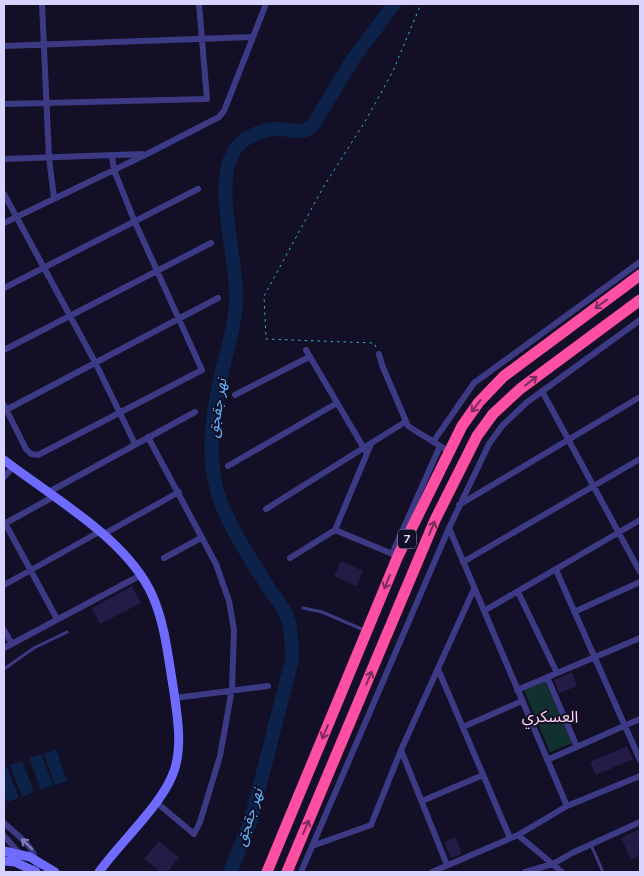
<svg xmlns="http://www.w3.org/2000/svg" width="644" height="876" viewBox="0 0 644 876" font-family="'Nunito Sans','Noto Sans Arabic',sans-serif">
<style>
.green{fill:#12302f}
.water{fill:#0c2248}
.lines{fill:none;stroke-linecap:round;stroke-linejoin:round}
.river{stroke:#0c2248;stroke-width:14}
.building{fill:#241b47}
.path{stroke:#2fb8b0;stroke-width:1;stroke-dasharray:2.5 4;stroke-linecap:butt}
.lane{stroke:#3d3a85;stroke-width:3}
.street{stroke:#3d3a85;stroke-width:6}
.secondary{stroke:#6f6bff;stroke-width:9}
.highway{stroke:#ff4fa3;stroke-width:11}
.oneway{stroke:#7d2c5e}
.oneway2{stroke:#837fbc}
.labels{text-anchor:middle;stroke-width:4;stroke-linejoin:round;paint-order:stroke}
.shield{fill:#130f26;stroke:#9e99be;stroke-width:1}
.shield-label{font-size:12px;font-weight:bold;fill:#d9d4ff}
.water-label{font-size:15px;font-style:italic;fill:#62b6ff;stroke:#130f26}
.quarter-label{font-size:16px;fill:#ffd6f0;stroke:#130f26}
</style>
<rect width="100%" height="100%" fill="#130f26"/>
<path class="green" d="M 545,681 L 572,743 L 550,752 L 524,690 Z"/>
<path class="water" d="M 56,749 L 67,781 L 55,785 L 44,754 Z
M 41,754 L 53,785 L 41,790 L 29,758 Z
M 22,761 L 34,792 L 22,797 L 10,765 Z
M 7,767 L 19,798 L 7,802 L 4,793 L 4,768 Z"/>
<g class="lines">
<path class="river" d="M 230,872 L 250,823 L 292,660 C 292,648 292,635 289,622 C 286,609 275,598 268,587 C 250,558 230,529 219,497 C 204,452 214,404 225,359 C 230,341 235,322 236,303 C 239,263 213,188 233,153 C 241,138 261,129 278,129 C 293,129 301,136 313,125 L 353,59 L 394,4"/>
</g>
<path class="building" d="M 341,561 L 363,571 L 356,586 L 334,576 Z
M 132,586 L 141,603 L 100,624 L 92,608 Z
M 572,672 L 577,686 L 559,693 L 554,680 Z
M 627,746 L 633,759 L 596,775 L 590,762 Z
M 640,829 L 640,855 L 631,860 L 621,838 Z
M 455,837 L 462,854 L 451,858 L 444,842 Z
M 159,841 L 179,858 L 167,872 L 160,872 L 144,859 Z"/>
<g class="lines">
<path class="path" d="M 376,347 L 374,343 L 266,339 L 264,296 L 324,186 L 366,120 L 393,71 L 421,4"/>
<path class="lane" d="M 303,608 L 322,612 L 364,630
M 4,669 L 34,648 L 67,632
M 591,845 L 603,872"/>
<path class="street" d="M 42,4 L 49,158 L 54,198
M 4,46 L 252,37
M 4,104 L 207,99 L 199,4
M 4,159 L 142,154
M 4,194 L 95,362 L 135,444
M 4,223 L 147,154 L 219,117 L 224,111 L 266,4
M 4,288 L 198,189
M 4,350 L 211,243
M 306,350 L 365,450
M 379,354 L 382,365 L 408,426 L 448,451
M 542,391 L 640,572
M 235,395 L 309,357
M 4,405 L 26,449 L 31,454 L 38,455 L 202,370 L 134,220 L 114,170 L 112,156
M 4,411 L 218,298
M 148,437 L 216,564 L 229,601 L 234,630 L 232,689 L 220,756 L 200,822 L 194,834 L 156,802
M 433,442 L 474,383 L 640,262
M 228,466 L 337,403
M 4,477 L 13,467
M 47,493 L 195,412
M 459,505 L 640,397
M 266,509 L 405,422
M 5,523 L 57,619
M 4,524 L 53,497
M 449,528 L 567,806
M 335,530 L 395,555
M 104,534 L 179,492
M 392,554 L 440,446
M 164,558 L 201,538
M 290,558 L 335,530 L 371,444
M 463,562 L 640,459
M 556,570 L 640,760
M 4,585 L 101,531
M 518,592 L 557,673
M 484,611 L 640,520
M 574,612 L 640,582
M 4,630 L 12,644
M 4,648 L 141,575
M 438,669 L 510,838
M 547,677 L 577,747
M 517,690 L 640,638
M 175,698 L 268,686
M 463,727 L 522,701
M 401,750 L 447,865
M 547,760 L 640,719
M 422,801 L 483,775
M 4,823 C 20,838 39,848 36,872
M 518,835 L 562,872
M 4,836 L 21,855
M 312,846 L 371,825 L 401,750 L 474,589
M 301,872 L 449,528 L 489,444 L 502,426 L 526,403 L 640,320
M 432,872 L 518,835 L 567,806 L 640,776
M 525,872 L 553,864 L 572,853 L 640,822"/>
<path class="secondary" d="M 4,460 C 52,497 129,540 153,597 C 165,625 168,656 173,686 C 177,713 184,750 172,776 C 160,806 119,844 99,872
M 4,851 L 30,857 L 55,872
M 4,861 L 15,862 L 36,872"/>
<path class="highway" d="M 267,872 L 398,556 L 462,426 L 479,402 L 504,376 L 640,275
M 287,872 L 435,520 L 477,436 L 493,414 L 520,389 L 640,300"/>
</g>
<defs><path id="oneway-shaft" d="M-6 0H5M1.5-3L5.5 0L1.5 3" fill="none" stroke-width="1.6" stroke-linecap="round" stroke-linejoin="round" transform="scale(1.25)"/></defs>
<g class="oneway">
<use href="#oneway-shaft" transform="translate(601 304) rotate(144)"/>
<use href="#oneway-shaft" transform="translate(531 381) rotate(-38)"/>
<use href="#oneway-shaft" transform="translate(476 406) rotate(128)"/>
<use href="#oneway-shaft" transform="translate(432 528) rotate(-67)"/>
<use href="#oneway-shaft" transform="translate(387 582) rotate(113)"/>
<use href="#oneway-shaft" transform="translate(369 678) rotate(-67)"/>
<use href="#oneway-shaft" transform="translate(325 732) rotate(113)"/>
<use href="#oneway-shaft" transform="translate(306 827) rotate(-67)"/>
</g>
<use class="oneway2" href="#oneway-shaft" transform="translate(27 844) rotate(-136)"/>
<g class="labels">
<rect class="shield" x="398" y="529.5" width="18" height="19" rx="4"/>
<g class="shield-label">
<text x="407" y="543">7</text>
</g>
<g class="water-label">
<text transform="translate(217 408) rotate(-81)" y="5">نهر جقجق</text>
<text transform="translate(249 817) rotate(-72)" y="5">نهر جقجق</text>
</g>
<g class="quarter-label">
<text x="550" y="722">العسكري</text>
</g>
</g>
<rect width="644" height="876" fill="none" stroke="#d9d4ff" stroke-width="10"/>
</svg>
